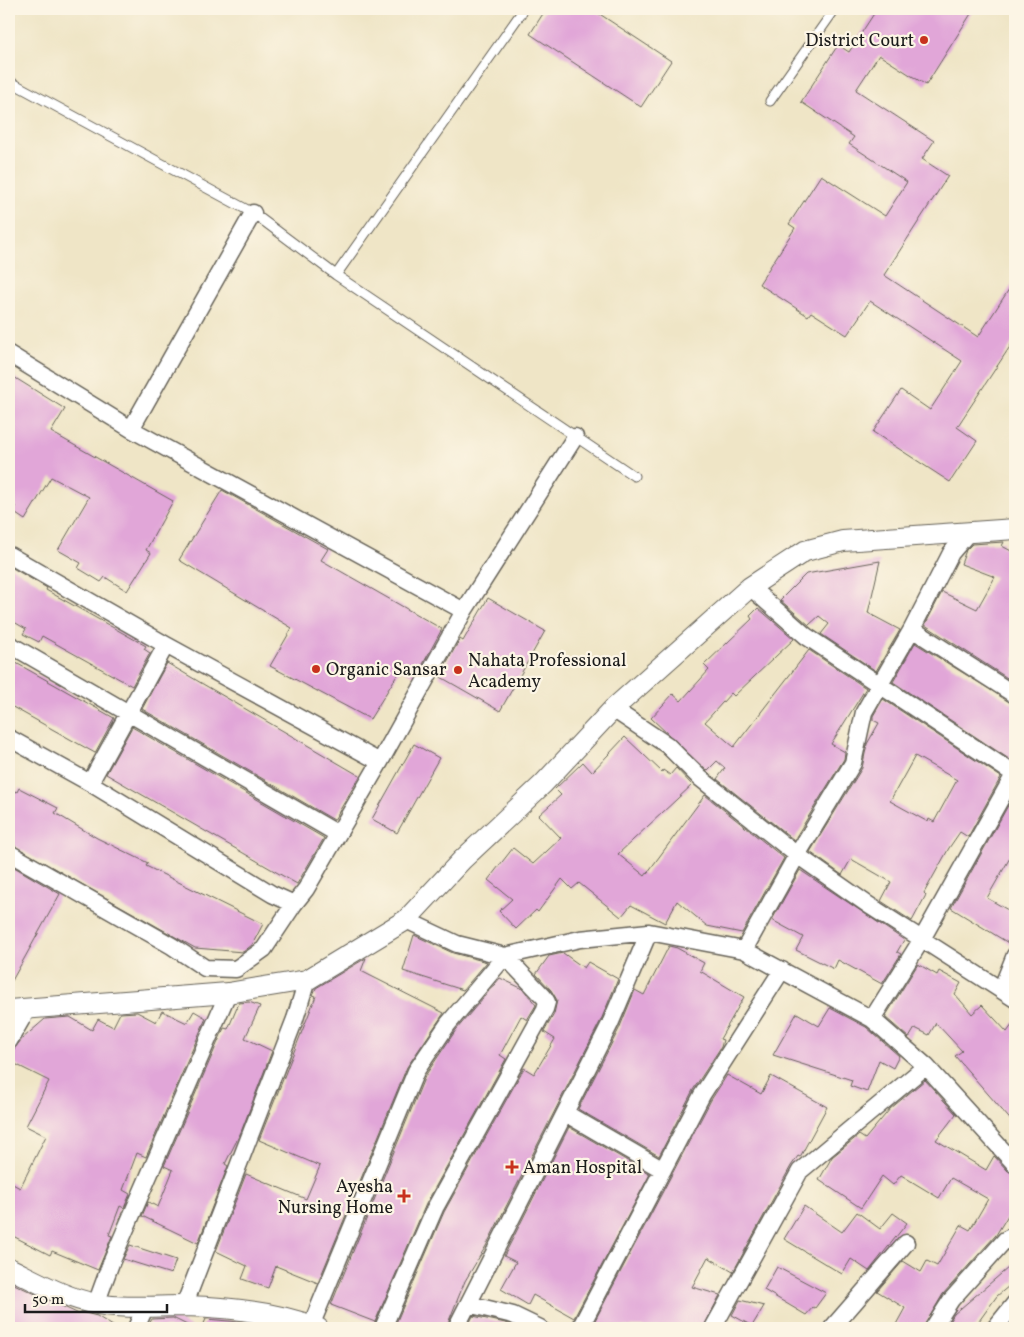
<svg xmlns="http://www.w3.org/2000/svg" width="1024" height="1337" viewBox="0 0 1024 1337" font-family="Vollkorn,serif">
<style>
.building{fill:#e1a6d8;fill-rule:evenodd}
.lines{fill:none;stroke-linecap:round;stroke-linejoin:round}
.service-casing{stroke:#666258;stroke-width:11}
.minor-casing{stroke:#666258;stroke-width:19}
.tertiary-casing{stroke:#666258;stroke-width:22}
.service{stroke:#fff;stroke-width:9}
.minor{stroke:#fff;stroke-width:16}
.tertiary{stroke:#fff;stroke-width:20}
.poi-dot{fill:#c8321e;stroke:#fcf5e5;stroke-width:2}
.labels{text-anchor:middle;stroke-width:4.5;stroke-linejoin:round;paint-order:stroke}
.poi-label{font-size:18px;fill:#1c1c1c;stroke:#fcf5e5;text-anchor:start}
</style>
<rect width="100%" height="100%" fill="#fcf5e5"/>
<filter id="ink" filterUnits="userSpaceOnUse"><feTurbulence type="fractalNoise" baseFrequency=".02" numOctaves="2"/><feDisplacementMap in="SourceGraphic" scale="10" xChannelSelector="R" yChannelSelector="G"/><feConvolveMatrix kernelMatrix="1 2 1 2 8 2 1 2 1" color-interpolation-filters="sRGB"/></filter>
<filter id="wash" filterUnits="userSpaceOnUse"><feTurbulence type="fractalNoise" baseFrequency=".0096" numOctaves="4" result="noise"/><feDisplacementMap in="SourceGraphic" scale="20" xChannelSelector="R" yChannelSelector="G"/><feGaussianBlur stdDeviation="1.12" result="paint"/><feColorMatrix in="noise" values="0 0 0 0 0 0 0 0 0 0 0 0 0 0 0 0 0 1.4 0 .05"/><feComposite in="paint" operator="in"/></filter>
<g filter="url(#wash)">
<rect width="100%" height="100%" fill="#efe5c6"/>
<g id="blocks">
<path class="building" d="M 546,9 L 592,9 L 671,61 L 641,107 L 530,34 Z
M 877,9 L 974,9 L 926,85 L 879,55 L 856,90 L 934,141 L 922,159 L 948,176 L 884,275 L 978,337 L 1015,280 L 1015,339 L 957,427 L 977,441 L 950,482 L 873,432 L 901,390 L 930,410 L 962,361 L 870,301 L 847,335 L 811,312 L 808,316 L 759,284 L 795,228 L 789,224 L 821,175 L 885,216 L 907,182 L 849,144 L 854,137 L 801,102 L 838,45 L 849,52 Z
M 9,374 L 65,409 L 51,432 L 173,501 L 146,550 L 151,553 L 127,591 L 105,577 L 101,582 L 78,568 L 81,563 L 58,550 L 89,497 L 51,477 L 25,520 L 13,512 L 16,507 L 9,504 Z
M 222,490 L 328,549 L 321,560 L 442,629 L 416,677 L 401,669 L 370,719 L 270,666 L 292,628 L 179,560 Z
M 1004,542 L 1002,546 L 1015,553 L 1015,608 L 1010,618 L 1015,621 L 1015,683 L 925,625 L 942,592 L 977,609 L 995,577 L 961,564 L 966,550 L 972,544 Z
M 880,561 L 868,613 L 900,630 L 876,671 L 821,634 L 829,624 L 819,616 L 809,625 L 780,600 L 806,574 Z
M 9,566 L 47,588 L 46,590 L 146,646 L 144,649 L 150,653 L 132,686 L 42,636 L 39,642 L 23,634 L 26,629 L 9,619 Z
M 488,598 L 545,631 L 500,711 L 439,676 L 460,639 L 463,641 Z
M 758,608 L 794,639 L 734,696 L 731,693 L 705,722 L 734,747 L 809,650 L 866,688 L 831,744 L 845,752 L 844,759 L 794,840 L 717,779 L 725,768 L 717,761 L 707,771 L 651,718 L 673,694 L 681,701 L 709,670 L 704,665 L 752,619 L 750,616 Z
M 915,643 L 1015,705 L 1015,763 L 893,682 Z
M 9,659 L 114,718 L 95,753 L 9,705 Z
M 167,663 L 360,776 L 334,820 L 142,709 Z
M 883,699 L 1001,777 L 968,837 L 960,832 L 949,848 L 924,893 L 926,895 L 912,921 L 881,901 L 891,882 L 851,859 L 842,875 L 810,852 L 862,768 L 867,744 L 879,723 L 873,720 L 873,716 ZM 915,756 L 957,780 L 934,822 L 929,819 L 928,822 L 890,801 Z
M 132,727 L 324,838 L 297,884 L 106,774 Z
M 625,737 L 662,772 L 663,770 L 670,775 L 676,768 L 692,785 L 618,854 L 645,876 L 705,795 L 784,858 L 742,933 L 707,926 L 677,901 L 665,923 L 631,905 L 621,917 L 579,883 L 572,889 L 562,879 L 538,912 L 536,910 L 516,929 L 499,911 L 512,899 L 488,880 L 513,848 L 533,864 L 561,838 L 539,815 L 561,795 L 555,789 L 583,762 L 592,772 Z
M 414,744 L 439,758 L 397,833 L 372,819 Z
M 19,788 L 58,808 L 55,813 L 97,838 L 148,863 L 146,866 L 263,924 L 252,945 L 243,952 L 195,948 L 9,843 L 9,789 L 17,792 Z
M 1015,793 L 1015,849 L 987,898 L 1015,914 L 1015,936 L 1010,944 L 951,908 Z
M 9,864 L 60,894 L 9,986 Z
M 800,870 L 904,940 L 897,952 L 901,954 L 882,984 L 838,960 L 834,969 L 796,950 L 803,937 L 772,920 Z
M 414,935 L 453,953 L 487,962 L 463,990 L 403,971 Z
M 669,946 L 677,948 L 704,963 L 700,971 L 744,997 L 720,1039 L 723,1040 L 721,1047 L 693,1090 L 659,1156 L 578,1109 L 619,1029 L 635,990 L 644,995 Z
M 563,953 L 584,968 L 588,962 L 618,979 L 601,1020 L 486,1246 L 465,1281 L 446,1328 L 406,1328 L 396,1323 L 444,1212 L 524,1068 L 534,1074 L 555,1039 L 544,1032 L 554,1014 L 557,1000 L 551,990 L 536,974 L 549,956 Z
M 366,958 L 361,971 L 444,1013 L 407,1067 L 318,1283 L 276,1266 L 268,1288 L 242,1279 L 247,1266 L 216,1251 L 246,1174 L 306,1199 L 320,1166 L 259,1140 L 316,996 L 313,995 L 316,988 Z
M 918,964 L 937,975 L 939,971 L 961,983 L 955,994 L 972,1014 L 982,1005 L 1007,1032 L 1015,1021 L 1015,1125 L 955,1056 L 962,1051 L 936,1023 L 929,1035 L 915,1028 L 909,1038 L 885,1017 Z
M 500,978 L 523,989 L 536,1005 L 527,1020 L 521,1016 L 500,1055 L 506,1059 L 426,1204 L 375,1322 L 331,1305 L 425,1076 L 456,1030 Z
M 249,1002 L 260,1006 L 245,1038 L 272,1051 L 241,1132 L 225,1164 L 228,1166 L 198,1243 L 142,1216 L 148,1202 L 158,1207 L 173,1170 L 164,1166 L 224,1028 L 228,1029 L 239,1003 Z
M 830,1008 L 866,1027 L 899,1056 L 893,1068 L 879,1060 L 867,1092 L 850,1086 L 852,1080 L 773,1055 L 797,1013 L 819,1026 Z
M 162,1011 L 187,1023 L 194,1011 L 206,1018 L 146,1157 L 137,1153 L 123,1190 L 130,1194 L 124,1208 L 120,1206 L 109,1235 L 112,1236 L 98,1270 L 52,1251 L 50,1255 L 9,1234 L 9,1182 L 20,1188 L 46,1136 L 26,1126 L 49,1081 L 9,1061 L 9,1051 L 14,1049 L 22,1039 L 45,1019 L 70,1017 L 92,1030 L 98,1019 L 113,1027 L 120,1013 L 137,1012 L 156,1022 Z
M 727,1075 L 761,1094 L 771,1076 L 827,1107 L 800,1157 L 798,1156 L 791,1166 L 733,1272 L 708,1257 L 692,1287 L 720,1295 L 703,1328 L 592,1326 L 711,1100 Z
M 925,1080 L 956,1114 L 936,1140 L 986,1170 L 994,1156 L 1008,1171 L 1015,1175 L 1015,1215 L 1010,1212 L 996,1235 L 943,1294 L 923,1328 L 894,1328 L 905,1308 L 877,1291 L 903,1261 L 921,1272 L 927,1261 L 937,1266 L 961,1225 L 970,1230 L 988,1199 L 951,1178 L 939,1198 L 901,1175 L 893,1185 L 882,1176 L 861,1208 L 819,1180 L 832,1157 L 859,1135 L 865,1139 L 890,1109 Z
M 569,1127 L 650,1174 L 574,1318 L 533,1295 L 528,1305 L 501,1289 L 516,1262 L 504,1256 Z
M 804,1206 L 842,1232 L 857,1212 L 880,1229 L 893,1213 L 907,1223 L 869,1271 L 851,1259 L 842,1274 L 784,1239 Z
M 130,1245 L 176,1260 L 171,1274 L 123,1259 Z
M 1015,1262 L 1015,1281 L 997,1296 L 974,1328 L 945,1328 L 954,1314 Z
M 777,1267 L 826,1293 L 815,1308 L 813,1307 L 806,1315 L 764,1290 Z
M 14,1284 L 79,1314 L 81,1312 L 97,1316 L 116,1328 L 9,1328 L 9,1295 Z
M 740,1300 L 764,1306 L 752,1326 L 732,1315 Z
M 473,1316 L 510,1324 L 517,1328 L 467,1328 Z
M 173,1318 L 193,1328 L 147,1328 L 152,1319 Z
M 206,1319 L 250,1323 L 266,1326 L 266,1328 L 202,1328 Z"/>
</g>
</g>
<g filter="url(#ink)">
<use href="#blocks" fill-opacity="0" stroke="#666258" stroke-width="1"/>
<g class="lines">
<defs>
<path id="service" d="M 9,81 L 253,213 L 336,275 L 634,476
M 770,101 L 835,9
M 336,275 L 524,9"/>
<path id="minor" d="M 9,354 L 131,429 L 464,611
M 131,429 L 253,213
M 9,555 L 166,645 L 380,762
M 750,587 L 806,636 L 1014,774
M 912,629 L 1015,695
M 9,644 L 338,834
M 613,709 L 667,745 L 700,778 L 797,855 L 867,904 L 1015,999
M 9,738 L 90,783 L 272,894 L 294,904 L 306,889 L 380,762 L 464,611 L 575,437
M 90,783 L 166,645
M 9,853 L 172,946 L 205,968 L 236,969 L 264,949 L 294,904
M 406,920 L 457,944 L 505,956 L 580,939 L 649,932 L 744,950 L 872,1019 L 926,1066 L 1015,1164
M 744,950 L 797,855 L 853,763 L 864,712 L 912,629 L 951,553 L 968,533
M 1001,990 L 1015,955
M 872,1019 L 922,939 L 1015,773
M 9,1041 L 28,1008
M 565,1113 L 663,1170
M 96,1304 L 111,1263 L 228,993
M 468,1304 L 513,1315 L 540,1328
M 184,1306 L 295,1019 L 307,980
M 311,1326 L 416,1071 L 448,1024 L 505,956 L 544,997 L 547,1002 L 545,1009 L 435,1208 L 383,1328
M 136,1328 L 145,1308
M 456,1328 L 610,1024 L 649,932
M 580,1328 L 702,1095 L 782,970
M 713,1328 L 800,1171 L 926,1066
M 832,1328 L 906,1243
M 933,1328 L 951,1300 L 1005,1240 L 1015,1235
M 995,1328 L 1015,1303"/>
<path id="tertiary" d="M 9,1010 L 228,993 L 307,980 L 406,920 L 462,860 L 543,784 L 613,709 L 750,587 L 805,551 L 843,541 L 1015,529
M 9,1268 C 36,1281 67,1299 97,1304 C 126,1309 154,1306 184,1306 C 228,1307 277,1312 318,1328"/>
</defs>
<use href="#service" class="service-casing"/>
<use href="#minor" class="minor-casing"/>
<use href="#tertiary" class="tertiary-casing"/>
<use href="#service" class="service"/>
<use href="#minor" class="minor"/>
<use href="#tertiary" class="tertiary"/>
</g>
</g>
<g class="poi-dot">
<circle cx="924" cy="40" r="5"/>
<circle cx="316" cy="669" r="5"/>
<circle cx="458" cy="670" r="5"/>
<path d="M509.5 1159.5h5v5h5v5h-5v5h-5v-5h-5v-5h5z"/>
<path d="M401.5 1188.5h5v5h5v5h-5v5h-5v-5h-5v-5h5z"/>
</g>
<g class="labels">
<g class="poi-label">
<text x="914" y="46" text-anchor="end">District Court</text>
<text x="468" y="666">Nahata Professional<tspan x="468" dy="21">Academy</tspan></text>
<text x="326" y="675">Organic Sansar</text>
<text x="523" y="1173">Aman Hospital</text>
<text x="393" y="1192" text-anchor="end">Ayesha<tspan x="393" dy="21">Nursing Home</tspan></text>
</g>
</g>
<rect width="1024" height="1337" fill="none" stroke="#fcf5e5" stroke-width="30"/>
<path d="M25 1304v8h142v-8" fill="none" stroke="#1c1c1c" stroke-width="2.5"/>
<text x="32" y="1304" font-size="15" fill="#1c1c1c" stroke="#fcf5e5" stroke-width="4" paint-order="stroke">50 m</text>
</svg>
